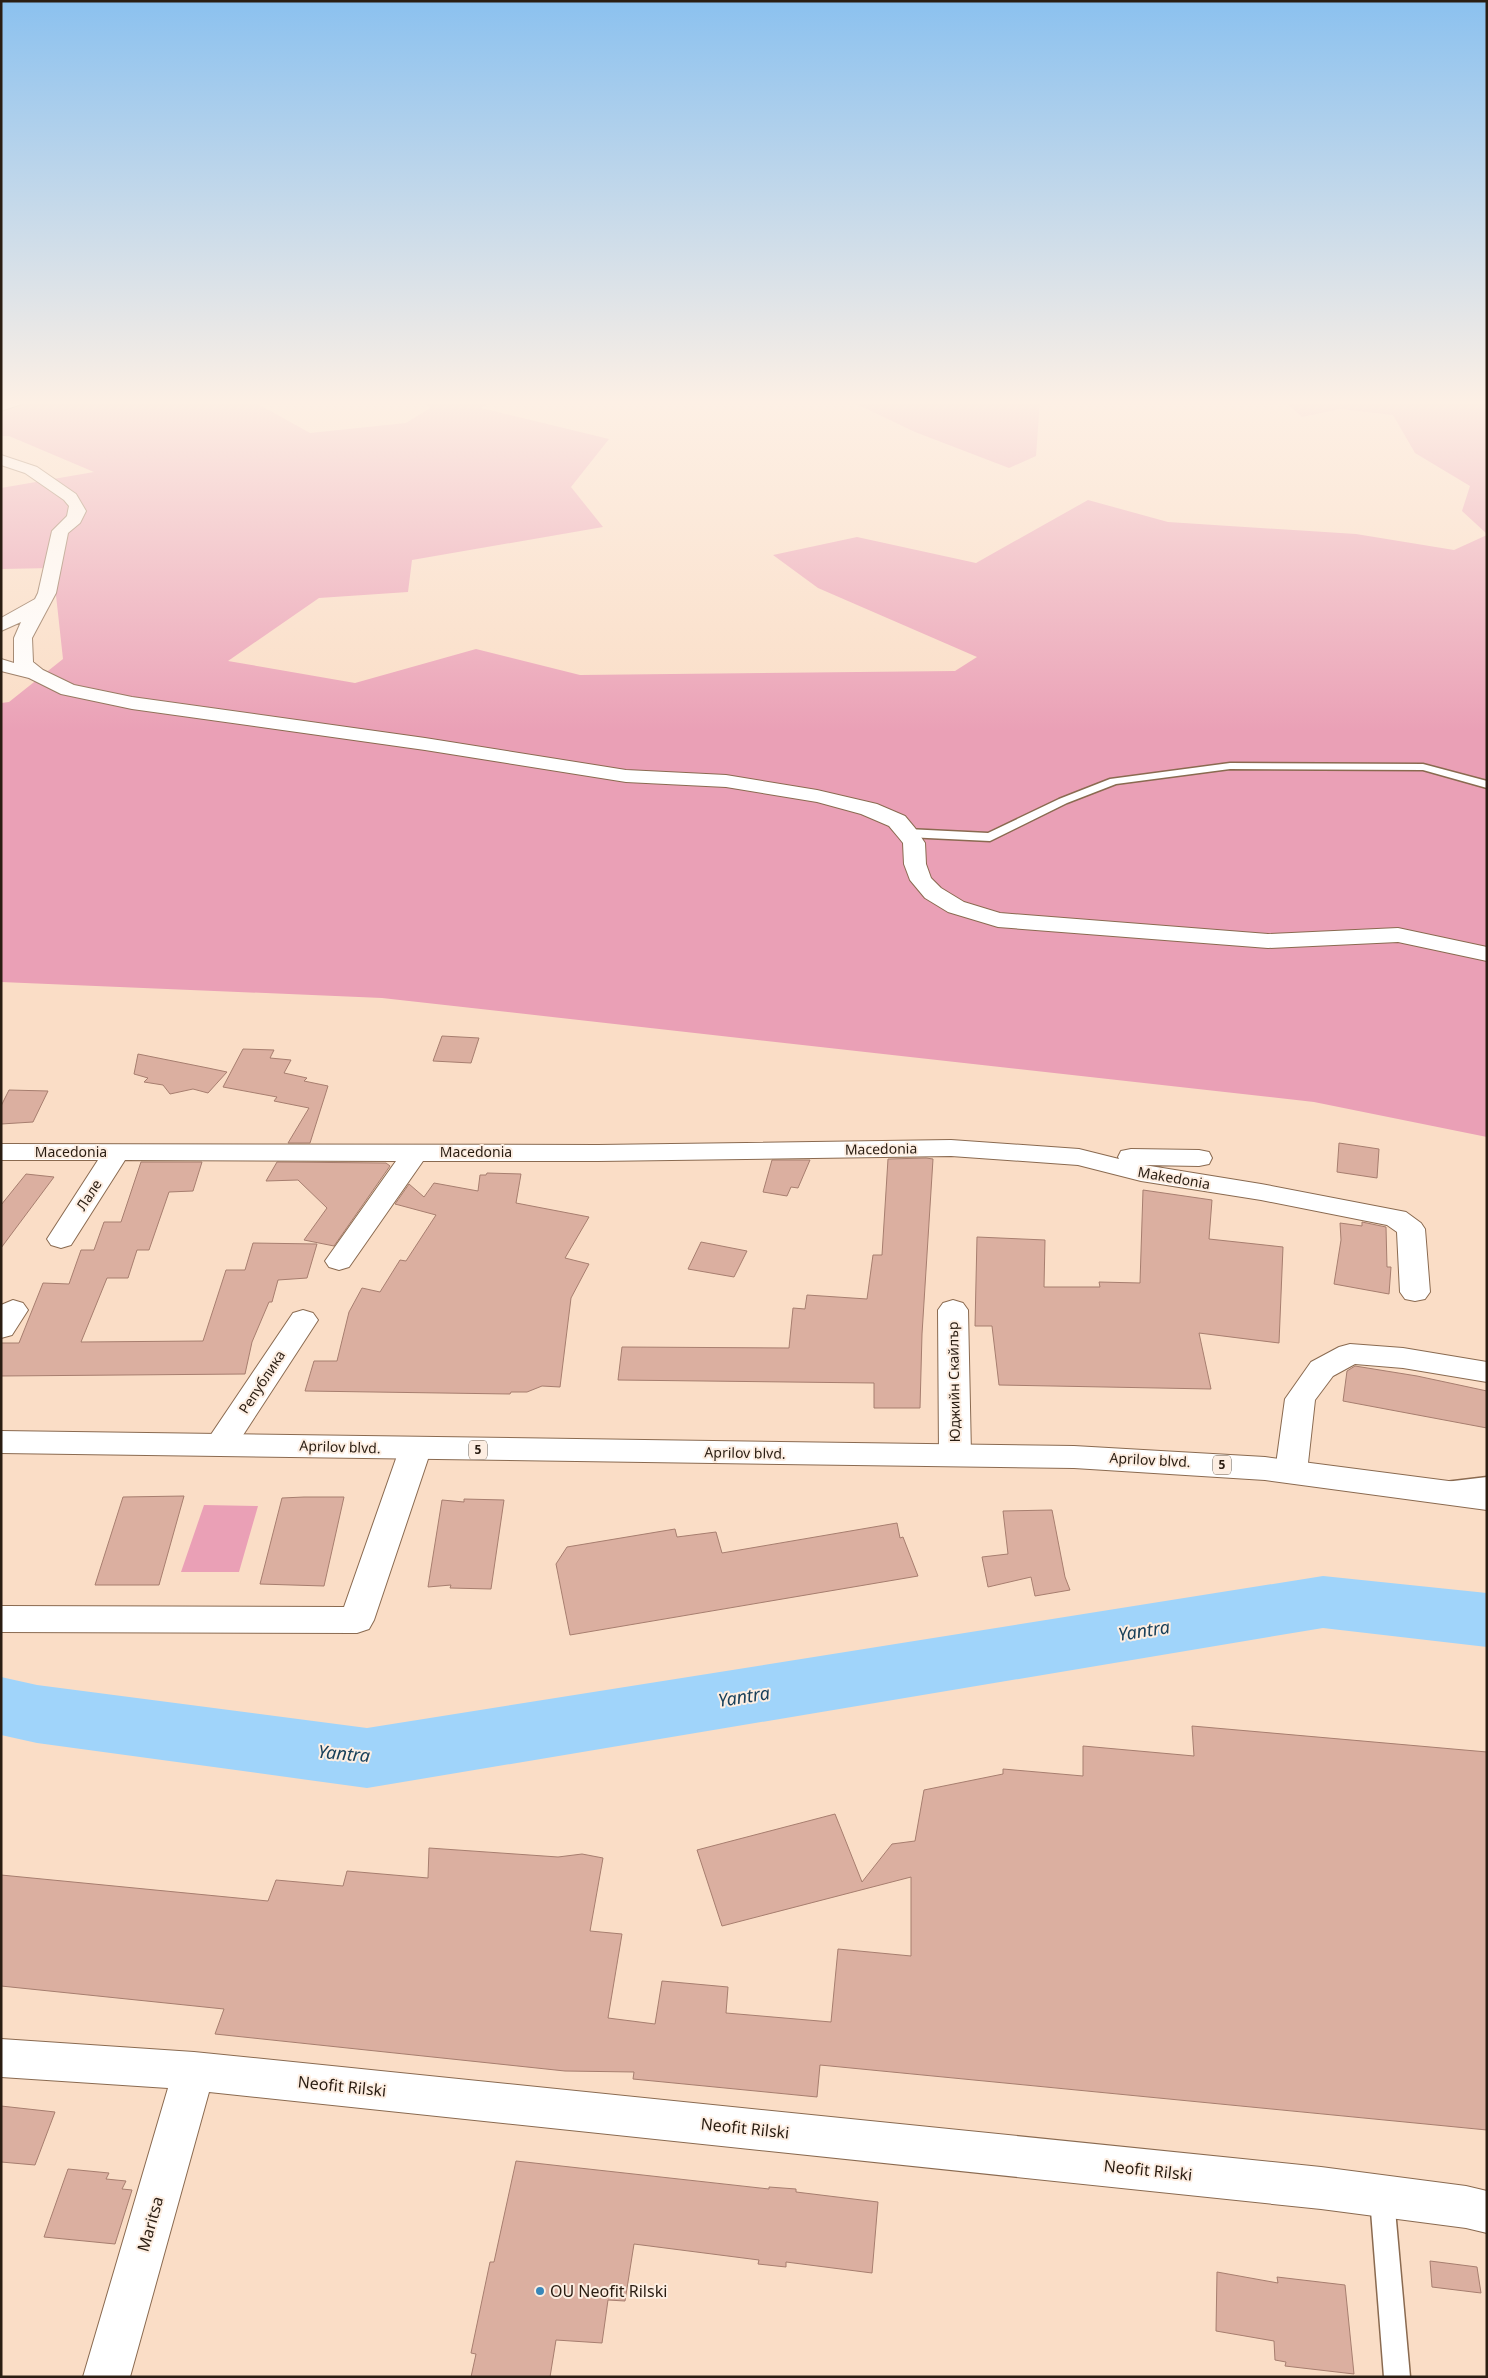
<svg xmlns="http://www.w3.org/2000/svg" width="1488" height="2378" viewBox="0 0 1488 2378" font-family="'Noto Sans',sans-serif">
<style>
.green{fill:#eaa0b6}
.lines{fill:none;stroke-linecap:round;stroke-linejoin:round}
.river{fill:#a0d4fa;fill-rule:evenodd}
.building{fill:#dbafa0;stroke:#a77e6f}
.lane-casing{stroke:#8a6a50;stroke-width:3}
.street-casing{stroke:#8a6a50;stroke-width:2}
.primary-casing{stroke:#8a6a50;stroke-width:2}
.lane{fill:#fff;fill-rule:evenodd}
.street{fill:#fff;fill-rule:evenodd}
.primary{fill:#fff;fill-rule:evenodd}
.poi-dot{fill:#3987b9;stroke:#fdeee2;stroke-width:2}
.labels{text-anchor:middle;stroke-width:4;stroke-linejoin:round;paint-order:stroke}
.shield{fill:#fdeee2;stroke:#695c50;stroke-width:1}
.shield-label{font-size:12px;font-weight:bold;fill:#2a1d12}
.street-label{font-size:14px;fill:#2a1d12;stroke:#fdeee2}
.near-street-label{font-size:16px;fill:#2a1d12;stroke:#fdeee2}
.near-poi-label{font-size:16px;fill:#2a1d12;stroke:#fdeee2;text-anchor:start}
.near-water-label{font-size:18px;font-style:italic;fill:#19405a;stroke:#fdeee2}
</style>
<rect width="100%" height="100%" fill="#faddc6"/>
<path class="green" d="M 1,400 L 251,400 L 310,433 L 406,423 L 430,408 L 419,400 L 497,400 L 481,408 L 609,439 L 571,487 L 603,527 L 412,560 L 408,592 L 319,598 L 228,661 L 355,683 L 476,649 L 580,675 L 955,671 L 977,657 L 818,588 L 773,555 L 857,537 L 976,563 L 1088,500 L 1168,522 L 1356,534 L 1454,550 L 1487,535 L 1487,1137 L 1314,1102 L 382,998 L 1,982 L 1,703 L 9,702 L 63,659 L 53,568 L 1,569 L 1,488 L 94,472 L 9,436 L 1,436 Z
M 848,400 L 1040,400 L 1036,456 L 1009,468 L 915,432 Z
M 1283,400 L 1487,400 L 1487,534 L 1462,511 L 1470,486 L 1415,453 L 1393,415 L 1340,409 L 1302,417 Z
M 204,1505 L 258,1506 L 239,1572 L 181,1572 Z"/>
<g class="lines">
<path class="river" d="M 1323,1576 L 1487,1593 L 1487,1647 L 1323,1628 L 367,1788 L 37,1743 L 1,1735 L 1,1677 L 37,1685 L 367,1728 Z"/>
</g>
<path class="building" d="M 442,1036 L 479,1038 L 471,1063 L 433,1061 Z
M 243,1049 L 274,1050 L 270,1058 L 291,1060 L 284,1073 L 307,1078 L 304,1081 L 328,1086 L 310,1143 L 288,1143 L 309,1108 L 274,1101 L 277,1097 L 223,1087 Z
M 138,1054 L 208,1068 L 227,1072 L 208,1093 L 193,1089 L 170,1094 L 163,1085 L 144,1082 L 148,1078 L 134,1074 Z
M 9,1090 L 48,1091 L 33,1122 L 1,1124 L 1,1106 Z
M 1339,1143 L 1379,1149 L 1377,1178 L 1337,1172 Z
M 926,1158 L 933,1159 L 922,1334 L 920,1408 L 874,1408 L 874,1383 L 618,1380 L 622,1347 L 789,1348 L 793,1308 L 805,1309 L 807,1295 L 867,1299 L 873,1255 L 882,1255 L 888,1159 Z
M 772,1160 L 810,1160 L 798,1188 L 791,1187 L 787,1196 L 763,1192 Z
M 141,1162 L 202,1162 L 193,1191 L 169,1192 L 149,1250 L 137,1250 L 128,1278 L 107,1278 L 81,1342 L 203,1341 L 226,1270 L 245,1270 L 253,1243 L 317,1244 L 307,1278 L 278,1280 L 272,1302 L 269,1302 L 252,1342 L 245,1374 L 1,1376 L 1,1343 L 19,1343 L 43,1283 L 69,1284 L 81,1250 L 94,1250 L 104,1222 L 121,1222 Z
M 277,1162 L 386,1163 L 390,1166 L 334,1246 L 304,1240 L 327,1208 L 298,1180 L 266,1181 Z
M 487,1173 L 521,1174 L 516,1203 L 589,1217 L 565,1258 L 589,1264 L 571,1298 L 560,1387 L 542,1386 L 527,1392 L 511,1392 L 510,1394 L 305,1391 L 314,1361 L 337,1361 L 349,1312 L 362,1288 L 380,1292 L 400,1260 L 406,1261 L 436,1215 L 395,1204 L 409,1184 L 424,1197 L 434,1183 L 478,1191 L 480,1175 L 486,1175 Z
M 26,1174 L 54,1177 L 1,1248 L 1,1205 Z
M 1143,1190 L 1212,1200 L 1209,1239 L 1283,1247 L 1279,1343 L 1199,1333 L 1211,1389 L 999,1385 L 992,1326 L 975,1326 L 977,1237 L 1045,1240 L 1044,1287 L 1100,1287 L 1099,1282 L 1140,1283 Z
M 1362,1222 L 1386,1227 L 1387,1267 L 1391,1267 L 1389,1294 L 1334,1284 L 1341,1240 L 1340,1223 L 1362,1226 Z
M 701,1242 L 747,1251 L 734,1277 L 688,1269 Z
M 1355,1366 L 1417,1376 L 1487,1391 L 1487,1428 L 1343,1401 L 1347,1371 Z
M 184,1496 L 159,1585 L 95,1585 L 123,1497 Z
M 304,1497 L 344,1497 L 324,1586 L 260,1584 L 282,1498 Z
M 464,1499 L 504,1500 L 491,1589 L 450,1588 L 451,1585 L 428,1587 L 442,1500 L 464,1502 Z
M 1052,1510 L 1065,1577 L 1070,1590 L 1035,1596 L 1031,1577 L 988,1587 L 982,1557 L 1008,1554 L 1003,1511 Z
M 897,1523 L 900,1538 L 903,1537 L 918,1576 L 570,1635 L 556,1564 L 567,1547 L 675,1529 L 677,1537 L 716,1532 L 722,1553 Z
M 1192,1726 L 1487,1752 L 1487,2130 L 820,2065 L 817,2097 L 633,2079 L 634,2072 L 565,2071 L 215,2034 L 224,2009 L 1,1986 L 1,1875 L 268,1901 L 276,1880 L 343,1886 L 347,1871 L 428,1878 L 429,1848 L 558,1857 L 582,1854 L 603,1858 L 590,1931 L 622,1934 L 608,2018 L 655,2024 L 662,1981 L 728,1987 L 726,2013 L 831,2022 L 838,1949 L 911,1956 L 911,1877 L 722,1926 L 697,1850 L 835,1814 L 862,1882 L 892,1844 L 915,1841 L 924,1790 L 1003,1774 L 1003,1769 L 1083,1776 L 1083,1746 L 1194,1756 Z
M 1,2106 L 55,2112 L 35,2165 L 1,2162 Z
M 516,2161 L 769,2189 L 769,2187 L 796,2189 L 796,2192 L 878,2202 L 872,2273 L 786,2262 L 786,2267 L 758,2264 L 759,2260 L 634,2244 L 625,2301 L 608,2300 L 602,2343 L 556,2340 L 550,2377 L 471,2377 L 476,2354 L 471,2353 L 490,2262 L 494,2262 Z
M 68,2169 L 109,2173 L 106,2179 L 126,2181 L 122,2189 L 132,2190 L 115,2244 L 44,2237 Z
M 1430,2261 L 1477,2267 L 1481,2293 L 1432,2287 Z
M 1217,2272 L 1278,2283 L 1277,2277 L 1345,2285 L 1354,2374 L 1285,2366 L 1286,2362 L 1275,2360 L 1274,2341 L 1216,2331 Z"/>
<g class="lines">
<defs>
<path id="lane" d="M 1230,763 L 1423,764 L 1487,781 L 1487,788 L 1423,770 L 1230,769 L 1116,784 L 1067,803 L 990,841 L 907,837 L 901,833 L 907,829 L 988,833 L 1059,799 L 1110,779 Z
M 1487,1477 L 1487,1489 L 1451,1492 L 1445,1490 L 1442,1486 L 1445,1482 Z
M 1382,2186 L 1390,2190 L 1394,2198 L 1410,2377 L 1384,2377 L 1370,2198 L 1374,2190 Z"/>
<path id="street" d="M 7,400 L 26,400 L 24,403 L 1,411 L 1,402 Z
M 1,455 L 37,467 L 76,494 L 86,511 L 80,523 L 68,533 L 56,593 L 32,638 L 33,662 L 43,670 L 74,685 L 132,697 L 425,738 L 626,770 L 726,775 L 817,790 L 877,804 L 905,816 L 915,828 L 925,843 L 926,864 L 931,878 L 941,888 L 964,902 L 1000,913 L 1268,934 L 1398,928 L 1487,947 L 1487,961 L 1398,942 L 1268,948 L 998,927 L 948,912 L 925,898 L 910,880 L 904,864 L 903,843 L 899,838 L 889,826 L 861,814 L 817,802 L 726,787 L 626,782 L 425,750 L 132,709 L 61,694 L 29,678 L 1,671 L 1,659 L 14,663 L 14,638 L 21,622 L 1,631 L 1,618 L 35,599 L 38,593 L 52,531 L 67,516 L 69,506 L 64,500 L 25,473 L 1,465 Z
M 951,1140 L 1079,1149 L 1119,1159 L 1118,1157 L 1121,1151 L 1131,1149 L 1199,1150 L 1209,1152 L 1212,1158 L 1209,1164 L 1199,1166 L 1144,1165 L 1261,1184 L 1406,1212 L 1421,1223 L 1425,1229 L 1430,1292 L 1425,1299 L 1415,1301 L 1405,1299 L 1400,1292 L 1397,1232 L 1387,1225 L 1261,1200 L 1141,1181 L 1078,1165 L 951,1156 L 598,1161 L 423,1161 L 349,1267 L 339,1270 L 329,1267 L 325,1261 L 396,1161 L 125,1160 L 71,1245 L 61,1248 L 51,1245 L 47,1239 L 98,1160 L 1,1160 L 1,1144 L 598,1145 Z
M 13,1300 L 23,1303 L 28,1310 L 12,1335 L 1,1338 L 1,1305 Z
M 953,1300 L 963,1303 L 968,1310 L 971,1455 L 966,1463 L 955,1466 L 944,1463 L 939,1455 L 938,1310 L 943,1303 Z
M 303,1310 L 313,1313 L 318,1320 L 232,1452 L 221,1455 L 210,1452 L 205,1444 L 210,1436 L 293,1313 Z
M 1350,1344 L 1403,1348 L 1487,1362 L 1487,1382 L 1403,1368 L 1355,1364 L 1333,1376 L 1315,1400 L 1307,1472 L 1302,1480 L 1291,1483 L 1280,1480 L 1275,1472 L 1285,1399 L 1311,1362 L 1339,1347 Z
M 415,1439 L 426,1442 L 431,1450 L 374,1620 L 369,1629 L 357,1633 L 1,1632 L 1,1606 L 344,1607 L 399,1450 L 404,1442 Z
M 1,2039 L 194,2052 L 1321,2167 L 1466,2186 L 1487,2191 L 1487,2233 L 1466,2228 L 1321,2209 L 209,2092 L 130,2377 L 83,2377 L 168,2088 L 1,2077 Z"/>
<path id="primary" d="M 1,1431 L 1074,1446 L 1265,1457 L 1487,1486 L 1487,1510 L 1265,1480 L 1074,1468 L 1,1453 Z"/>
</defs>
<use href="#lane" class="lane-casing"/>
<use href="#street" class="street-casing"/>
<use href="#primary" class="primary-casing"/>
<use href="#lane" class="lane"/>
<use href="#street" class="street"/>
<use href="#primary" class="primary"/>
</g>
<linearGradient id="sky" x2="0" y2="1"><stop stop-color="#8bc1ef"/><stop offset="0.55" stop-color="#fdf0e5"/><stop offset="1" stop-color="#fdf0e5" stop-opacity="0"/></linearGradient>
<rect width="1488" height="732" fill="url(#sky)"/>
<circle class="poi-dot" cx="540" cy="2291" r="5"/>
<g class="labels">
<g class="shield">
<rect x="469" y="1440.5" width="18" height="19" rx="4"/>
<rect x="1213" y="1455.5" width="18" height="19" rx="4"/>
</g>
<g class="shield-label">
<text x="478" y="1454">5</text>
<text x="1222" y="1469">5</text>
</g>
<g class="street-label">
<text transform="translate(881 1149) rotate(-1)" y="5">Macedonia</text>
<text x="71" y="1157">Macedonia</text>
<text x="476" y="1157">Macedonia</text>
<text transform="translate(1174 1178) rotate(10)" y="5">Makedonia</text>
<text transform="translate(89 1195) rotate(-57)" y="5">Лале</text>
<text transform="translate(262 1382) rotate(-57)" y="5">Република</text>
<text transform="translate(954 1382) rotate(-91)" y="5">Юджийн Скайлър</text>
<text transform="translate(340 1447) rotate(2)" y="5">Aprilov blvd.</text>
<text transform="translate(745 1453) rotate(1)" y="5">Aprilov blvd.</text>
<text transform="translate(1150 1460) rotate(3)" y="5">Aprilov blvd.</text>
</g>
<g class="near-street-label">
<text transform="translate(342 2086) rotate(6)" y="6">Neofit Rilski</text>
<text transform="translate(745 2128) rotate(6)" y="6">Neofit Rilski</text>
<text transform="translate(1148 2170) rotate(6)" y="6">Neofit Rilski</text>
<text transform="translate(150 2224) rotate(-74)" y="6">Maritsa</text>
</g>
<g class="near-poi-label">
<text x="550" y="2297">OU Neofit Rilski</text>
</g>
<g class="near-water-label">
<text transform="translate(1144 1631) rotate(-9)" y="6">Yantra</text>
<text transform="translate(744 1697) rotate(-9)" y="6">Yantra</text>
<text transform="translate(344 1754) rotate(5)" y="6">Yantra</text>
</g>
</g>
<rect width="1488" height="2378" fill="none" stroke="#2a1d12" stroke-width="5"/>
</svg>
